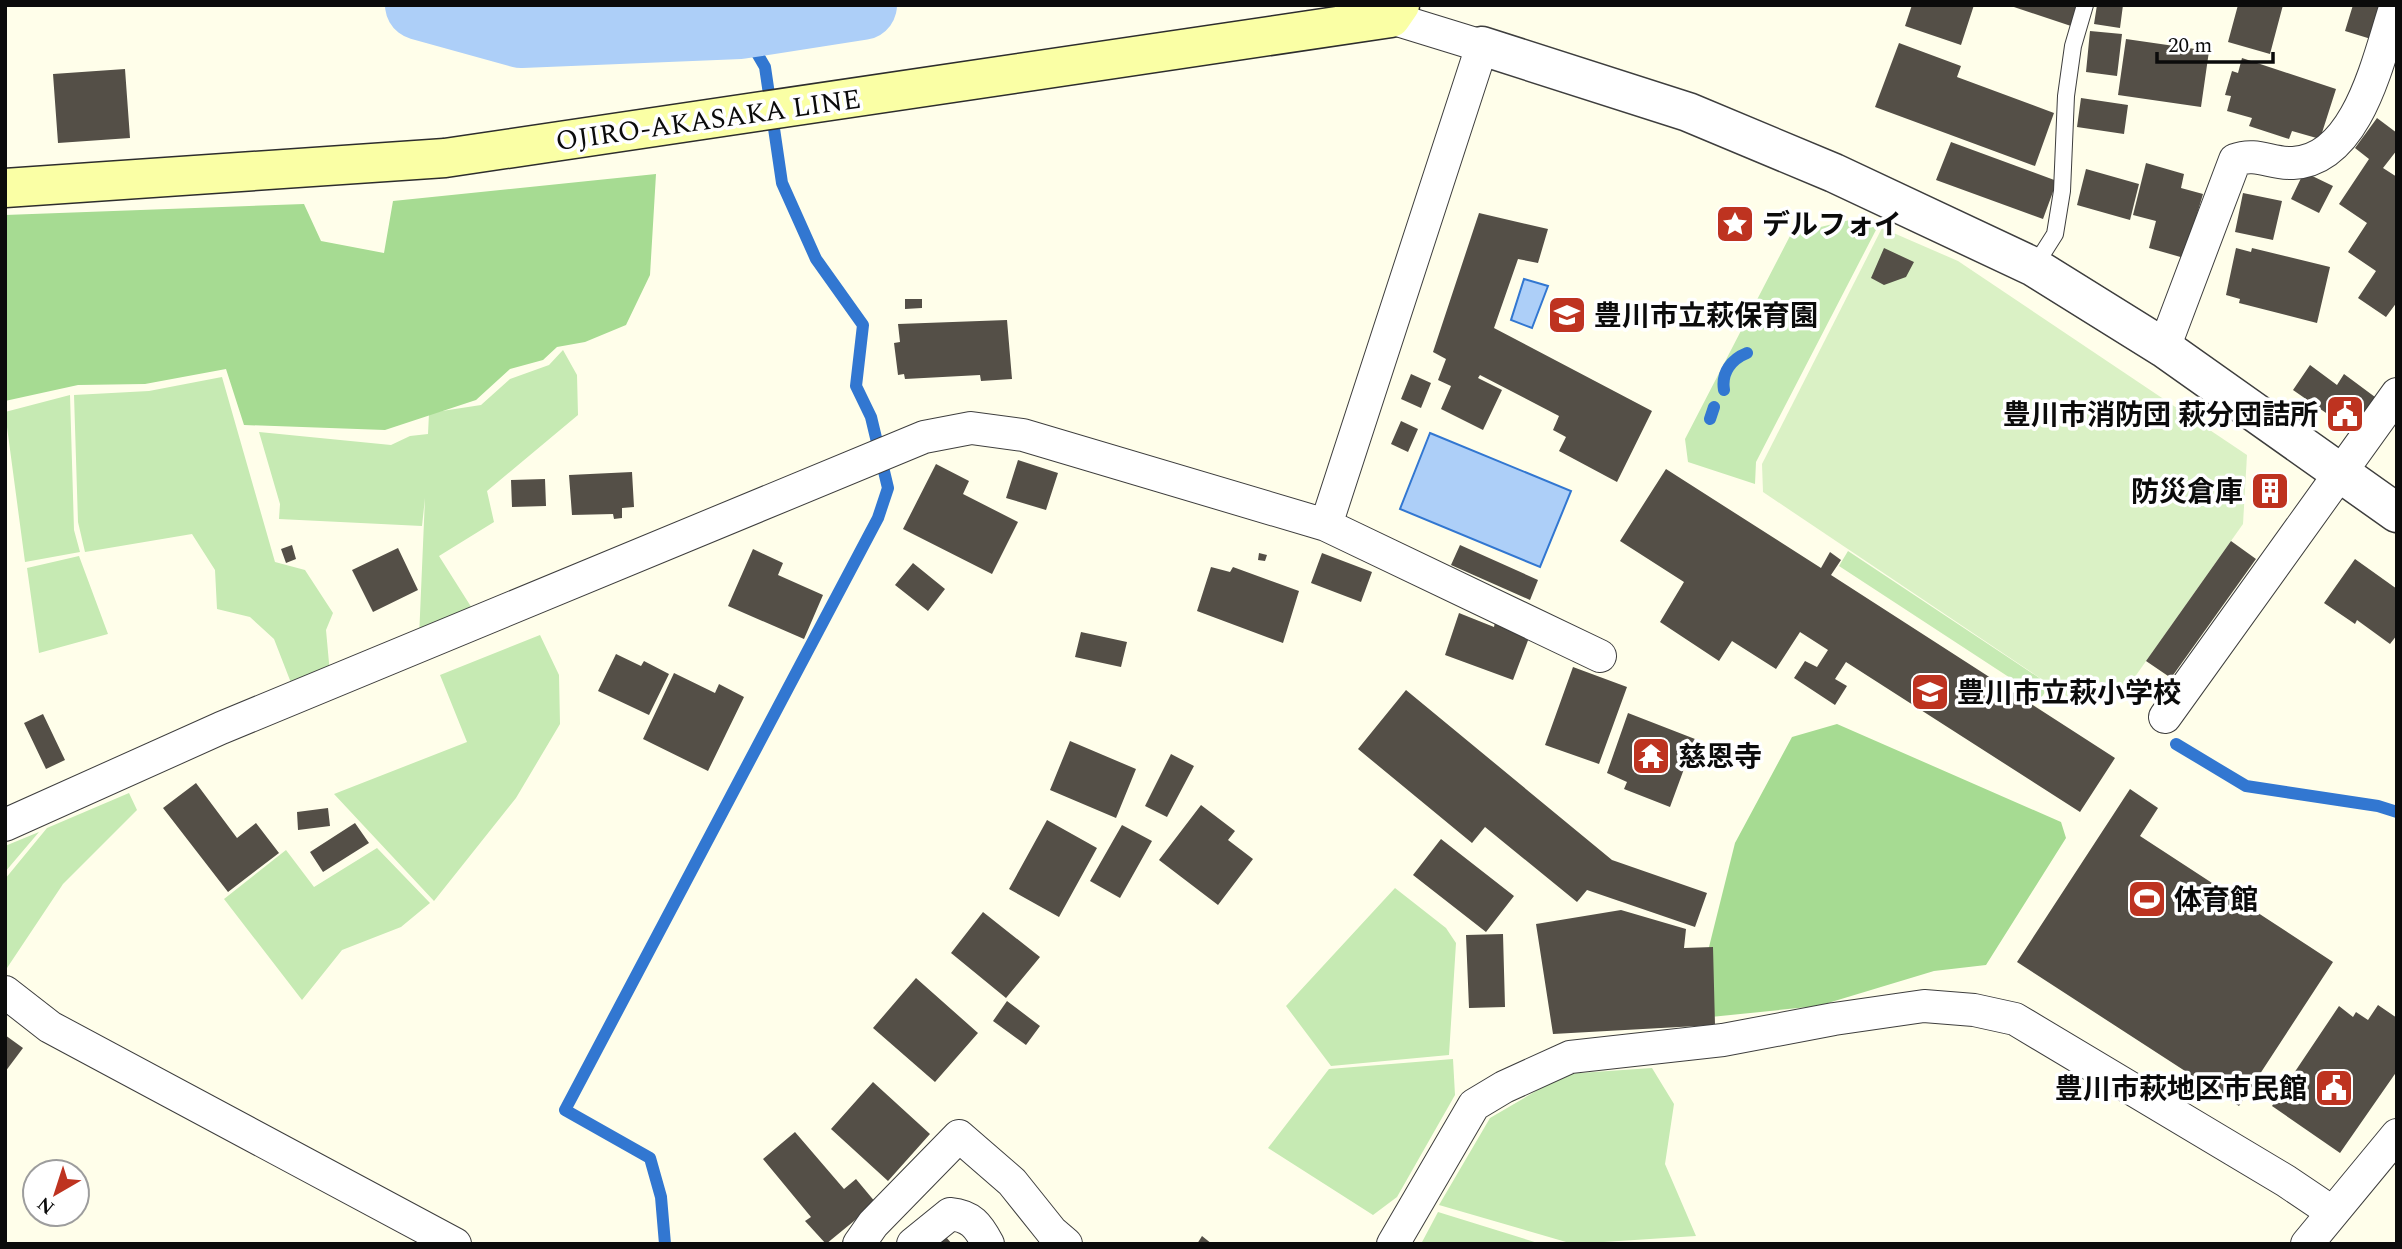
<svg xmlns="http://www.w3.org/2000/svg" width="2402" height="1249" viewBox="0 0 2402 1249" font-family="Spectral,'Noto Sans JP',serif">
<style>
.green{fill:#c6eab3}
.forest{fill:#a6db92}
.pitch{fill:#daf1c5}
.water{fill:#adcff8;stroke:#3277d1;stroke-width:2}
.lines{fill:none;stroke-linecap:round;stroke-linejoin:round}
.stream{stroke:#3277d1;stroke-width:12}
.river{stroke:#adcff8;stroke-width:70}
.building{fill:#544f47}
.service-casing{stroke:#3e3e3e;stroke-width:18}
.minor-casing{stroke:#3e3e3e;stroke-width:34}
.tertiary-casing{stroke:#3e3e3e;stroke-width:41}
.secondary-casing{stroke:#2d2d2d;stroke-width:41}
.service{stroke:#fff;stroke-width:16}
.minor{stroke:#fff;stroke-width:32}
.tertiary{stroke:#fff;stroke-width:38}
.secondary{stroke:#faffa5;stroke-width:38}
.labels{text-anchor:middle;stroke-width:7;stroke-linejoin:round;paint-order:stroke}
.street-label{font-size:28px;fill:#0b0b0b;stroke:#fff}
.poi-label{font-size:28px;font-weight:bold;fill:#0b0b0b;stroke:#fff;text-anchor:start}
</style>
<rect width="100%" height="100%" fill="#fffeea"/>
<path class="green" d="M 1854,219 L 1877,228 L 1756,462 L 1755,484 L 1688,462 L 1685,439 L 1791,234 Z
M 563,350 L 577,375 L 578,415 L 487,491 L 494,522 L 439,556 L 475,613 L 419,638 L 425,498 L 422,526 L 279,519 L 280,504 L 259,432 L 391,445 L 410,436 L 428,434 L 429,413 L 481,405 L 510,379 L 549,365 Z
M 222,377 L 275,562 L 305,570 L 333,613 L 326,630 L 330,674 L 293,688 L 274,639 L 250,617 L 217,609 L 215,570 L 192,534 L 85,552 L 78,522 L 74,395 L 149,391 Z
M 70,395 L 74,530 L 80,552 L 25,562 L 5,412 Z
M 1848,551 L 2050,685 L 2041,698 L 1839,566 Z
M 79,556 L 108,634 L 39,653 L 27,568 Z
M 540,635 L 559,675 L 560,724 L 516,798 L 434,901 L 334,794 L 467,742 L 440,675 Z
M 129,793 L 137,810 L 63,884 L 7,968 L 5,879 L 47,828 Z
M 39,832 L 5,872 L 5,846 Z
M 377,848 L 430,903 L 401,927 L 342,950 L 302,1000 L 224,899 L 286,850 L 314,887 Z
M 1395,888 L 1446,928 L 1456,943 L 1449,1055 L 1331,1066 L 1286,1006 Z
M 1453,1059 L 1455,1095 L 1397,1197 L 1373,1215 L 1268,1148 L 1329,1069 Z
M 1652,1068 L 1674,1104 L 1665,1164 L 1696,1236 L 1573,1244 L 1439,1205 L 1490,1118 L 1565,1074 Z
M 1438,1212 L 1541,1244 L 1421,1244 Z"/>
<path class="forest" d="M 656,174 L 650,275 L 626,325 L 585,342 L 557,347 L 543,360 L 510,369 L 476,400 L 385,430 L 244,425 L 226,369 L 145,384 L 78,385 L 5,401 L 5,215 L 304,204 L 321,241 L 384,253 L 393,201 Z
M 1837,724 L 2061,822 L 2066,838 L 1986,965 L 1934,971 L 1818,1006 L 1691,1019 L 1735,843 L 1792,737 Z"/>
<path class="pitch" d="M 1882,228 L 1958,261 L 2247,455 L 2243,524 L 2127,688 L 2074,701 L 1763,492 L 1762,464 Z"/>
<path class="water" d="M 1524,279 L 1548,286 L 1532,328 L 1511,320 Z
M 1430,433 L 1571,491 L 1540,567 L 1400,509 Z"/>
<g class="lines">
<path class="stream" d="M 1724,390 C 1721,372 1732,359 1747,353
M 1710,419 L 1714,407
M 2176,744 L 2246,786 L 2378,806 L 2397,812
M 665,1244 L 661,1197 L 650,1158 L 565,1110 L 878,518 L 888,488 L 871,417 L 856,386 L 863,325 L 816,259 L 782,183 L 765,67 L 740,24"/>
<path class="river" d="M 420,5 L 521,33 L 740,24 L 862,5"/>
</g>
<path class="building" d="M 1912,5 L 1974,5 L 1961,45 L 1905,26 Z
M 2008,5 L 2081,5 L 2074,27 Z
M 2097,5 L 2123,5 L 2120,28 L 2094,24 Z
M 2238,5 L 2283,5 L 2270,54 L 2228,42 Z
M 2353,5 L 2381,5 L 2371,39 L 2345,31 Z
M 2090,31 L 2122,34 L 2117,76 L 2086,72 Z
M 2126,39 L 2209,51 L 2201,107 L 2118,95 Z
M 1899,43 L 1961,66 L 1957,77 L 2054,113 L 2035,166 L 1875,107 Z
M 2242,58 L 2336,89 L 2320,139 L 2292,131 L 2289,139 L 2249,126 L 2252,118 L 2227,111 L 2231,96 L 2225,95 L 2232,71 L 2238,73 Z
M 125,69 L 130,138 L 58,143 L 53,74 Z
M 2081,98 L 2128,105 L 2124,134 L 2077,127 Z
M 2377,118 L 2397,133 L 2397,150 L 2383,168 L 2397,177 L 2397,302 L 2386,317 L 2358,298 L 2376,271 L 2348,252 L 2367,223 L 2339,204 L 2369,159 L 2355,148 Z
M 1951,142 L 2057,181 L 2043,219 L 1936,180 Z
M 2146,163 L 2184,174 L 2181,188 L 2203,194 L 2184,258 L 2149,248 L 2156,221 L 2133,215 Z
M 2086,169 L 2139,184 L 2130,220 L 2077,205 Z
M 2304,172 L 2333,186 L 2319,213 L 2291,199 Z
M 2243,193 L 2282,201 L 2273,240 L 2235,232 Z
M 1479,213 L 1548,229 L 1538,263 L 1518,259 L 1494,328 L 1652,411 L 1617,482 L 1559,451 L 1566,437 L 1553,430 L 1559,416 L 1480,375 L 1478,378 L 1502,390 L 1483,430 L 1441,409 L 1451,386 L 1438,380 L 1446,359 L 1433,352 Z
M 1884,248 L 1914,262 L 1906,277 L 1884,285 L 1871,278 Z
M 2236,248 L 2251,252 L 2252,248 L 2330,267 L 2317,323 L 2239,303 L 2240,299 L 2226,295 Z
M 905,299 L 922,299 L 922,308 L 905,309 Z
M 1007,320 L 1012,379 L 981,381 L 980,375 L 905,379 L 904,374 L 898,375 L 894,343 L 900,342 L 898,324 Z
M 2310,365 L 2337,385 L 2344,374 L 2375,397 L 2352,431 L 2293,390 Z
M 1411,374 L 1431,383 L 1421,408 L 1401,399 Z
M 1401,421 L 1418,429 L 1408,452 L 1391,444 Z
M 1018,460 L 1058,473 L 1046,510 L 1006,498 Z
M 936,464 L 969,481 L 963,494 L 1018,522 L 992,574 L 903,529 Z
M 1666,469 L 1821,568 L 1830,552 L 1841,560 L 1831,575 L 2115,758 L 2080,812 L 1846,662 L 1835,679 L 1847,686 L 1835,705 L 1794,678 L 1805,661 L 1817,667 L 1828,650 L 1800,632 L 1776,669 L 1732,641 L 1719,661 L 1660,622 L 1684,582 L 1620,541 Z
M 632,472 L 634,507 L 622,508 L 622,518 L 614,519 L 613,514 L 572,515 L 569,475 Z
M 545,479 L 546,506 L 512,507 L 511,480 Z
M 2269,480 L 2281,489 L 2272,502 L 2260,493 Z
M 2231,541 L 2256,559 L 2171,678 L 2146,661 Z
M 292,545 L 296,559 L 286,563 L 281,549 Z
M 1460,545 L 1538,580 L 1530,600 L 1451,565 Z
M 398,548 L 418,590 L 373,612 L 352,570 Z
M 753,549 L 783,563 L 778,575 L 823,595 L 804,639 L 728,606 Z
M 1259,553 L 1267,555 L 1265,561 L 1258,560 Z
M 1322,553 L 1372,572 L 1361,602 L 1311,583 Z
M 2355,559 L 2397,589 L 2397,635 L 2390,644 L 2357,620 L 2355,624 L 2324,603 Z
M 913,563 L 945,589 L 928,611 L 895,585 Z
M 1211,567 L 1230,572 L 1233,567 L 1299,591 L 1283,643 L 1197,611 Z
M 1459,613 L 1494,627 L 1495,622 L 1530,635 L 1513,680 L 1445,655 Z
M 1081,632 L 1127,642 L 1121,667 L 1075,657 Z
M 616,654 L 641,666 L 644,661 L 669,674 L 649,715 L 598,691 Z
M 1573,667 L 1627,687 L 1599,764 L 1545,745 Z
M 674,673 L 715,693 L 719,684 L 744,697 L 708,771 L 643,739 Z
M 1406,690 L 1612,860 L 1707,893 L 1695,927 L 1587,890 L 1577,902 L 1485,827 L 1472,843 L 1358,749 Z
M 1628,713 L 1695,739 L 1670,807 L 1624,789 L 1627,782 L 1607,773 Z
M 43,714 L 65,760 L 46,769 L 24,723 Z
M 1070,741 L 1136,769 L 1116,818 L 1050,790 Z
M 1171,754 L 1194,766 L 1167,817 L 1145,806 Z
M 196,783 L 237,838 L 256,823 L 279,853 L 228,892 L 163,808 Z
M 2130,789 L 2158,808 L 2140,836 L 2333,962 L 2239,1106 L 2017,962 Z
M 1201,805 L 1235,831 L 1228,840 L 1253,859 L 1218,905 L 1159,860 Z
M 328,808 L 330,826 L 298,830 L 297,812 Z
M 1047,820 L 1097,848 L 1059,917 L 1009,889 Z
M 355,823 L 369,843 L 323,872 L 310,852 Z
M 1122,825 L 1152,841 L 1120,898 L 1090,881 Z
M 1441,839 L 1514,896 L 1486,932 L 1413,875 Z
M 1621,910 L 1686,929 L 1684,948 L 1713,947 L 1715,1025 L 1553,1034 L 1536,924 Z
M 983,912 L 1040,957 L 1006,998 L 951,953 Z
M 1503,934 L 1505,1007 L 1469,1008 L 1466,935 Z
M 916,978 L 978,1033 L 935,1082 L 873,1028 Z
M 1007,1001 L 1040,1026 L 1026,1045 L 993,1021 Z
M 2378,1005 L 2397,1018 L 2397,1071 L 2340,1153 L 2272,1106 L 2339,1006 L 2353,1017 L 2356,1012 L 2368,1020 Z
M 5,1035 L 23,1048 L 5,1072 Z
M 873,1082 L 930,1134 L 888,1181 L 831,1129 Z
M 795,1132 L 844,1189 L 856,1179 L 876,1203 L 826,1244 L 805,1221 L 811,1217 L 763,1159 Z
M 1202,1236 L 1212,1244 L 1197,1244 Z
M 946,1237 L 952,1244 L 938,1244 Z"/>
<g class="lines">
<defs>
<path id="service" d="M 2034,267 L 2055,234 L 2062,191 L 2066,96 L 2073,46 L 2085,5"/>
<path id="minor" d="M 2164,348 L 2235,160 C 2256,152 2272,164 2293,163 C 2359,160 2379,55 2396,5
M 1326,525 L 1600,656
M 2165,717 L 2397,394
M 5,825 L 221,728 L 924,437 L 971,428 L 1023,435 L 1326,525 L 1482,46 L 1391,18
M 5,992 L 50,1027 L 455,1244
M 859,1244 L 873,1224 L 959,1136 L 1012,1182 L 1052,1232 L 1066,1244
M 913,1244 L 950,1214 C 971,1216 978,1225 988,1244
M 1393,1244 L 1474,1105 L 1504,1087 L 1570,1057 L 1723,1040 L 1834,1019 L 1924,1006 L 1974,1010 L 2015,1019 L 2286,1181 L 2332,1212
M 2307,1244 L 2397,1135"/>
<path id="tertiary" d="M 1482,46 L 1688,112 L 1834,173 L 2034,267 L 2164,348 L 2397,513"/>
<path id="secondary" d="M 5,188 L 445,158 L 1391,18 L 1400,5"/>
</defs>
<use href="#service" class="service-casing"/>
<use href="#minor" class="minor-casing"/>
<use href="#tertiary" class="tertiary-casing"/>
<use href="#secondary" class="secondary-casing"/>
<use href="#service" class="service"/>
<use href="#minor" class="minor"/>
<use href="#tertiary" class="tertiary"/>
<use href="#secondary" class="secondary"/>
</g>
<defs>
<symbol id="sight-square" viewBox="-11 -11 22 22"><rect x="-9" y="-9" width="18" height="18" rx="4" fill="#be3320" stroke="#fff"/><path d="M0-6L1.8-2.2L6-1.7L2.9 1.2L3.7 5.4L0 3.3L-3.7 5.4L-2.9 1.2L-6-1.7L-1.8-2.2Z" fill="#fff"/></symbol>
<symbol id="school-square" viewBox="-11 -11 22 22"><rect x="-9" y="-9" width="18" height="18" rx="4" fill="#be3320" stroke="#fff"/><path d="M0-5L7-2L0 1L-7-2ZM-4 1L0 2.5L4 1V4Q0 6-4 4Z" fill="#fff"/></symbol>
<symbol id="civic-square" viewBox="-11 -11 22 22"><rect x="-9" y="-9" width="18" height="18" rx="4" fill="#be3320" stroke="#fff"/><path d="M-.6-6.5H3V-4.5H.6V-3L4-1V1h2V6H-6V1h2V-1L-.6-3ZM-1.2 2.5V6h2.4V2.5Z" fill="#fff"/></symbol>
<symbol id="building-square" viewBox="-11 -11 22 22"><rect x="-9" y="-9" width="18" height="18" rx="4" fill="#be3320" stroke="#fff"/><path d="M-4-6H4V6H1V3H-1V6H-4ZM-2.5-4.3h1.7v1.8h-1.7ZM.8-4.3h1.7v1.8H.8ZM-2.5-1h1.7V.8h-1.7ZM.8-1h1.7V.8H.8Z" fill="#fff"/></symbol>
<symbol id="temple-square" viewBox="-11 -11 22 22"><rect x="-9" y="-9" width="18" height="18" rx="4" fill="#be3320" stroke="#fff"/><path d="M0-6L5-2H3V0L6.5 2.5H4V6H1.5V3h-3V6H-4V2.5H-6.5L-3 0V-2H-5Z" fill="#fff"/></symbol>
<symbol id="stadium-square" viewBox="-11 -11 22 22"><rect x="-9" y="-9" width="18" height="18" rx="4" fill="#be3320" stroke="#fff"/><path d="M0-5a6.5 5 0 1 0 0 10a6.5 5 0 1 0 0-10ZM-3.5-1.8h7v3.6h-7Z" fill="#fff"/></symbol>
</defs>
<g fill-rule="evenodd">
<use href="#sight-square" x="1713" y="202" width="44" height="44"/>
<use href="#school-square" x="1545" y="293" width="44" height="44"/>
<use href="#civic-square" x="2323" y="392" width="44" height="44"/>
<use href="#building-square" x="2248" y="469" width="44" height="44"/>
<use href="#school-square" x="1908" y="670" width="44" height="44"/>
<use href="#temple-square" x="1629" y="734" width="44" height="44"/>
<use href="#stadium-square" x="2125" y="877" width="44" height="44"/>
<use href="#civic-square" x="2312" y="1066" width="44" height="44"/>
</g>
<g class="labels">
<g class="street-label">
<text transform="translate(708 119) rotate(-8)" y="10">OJIRO-AKASAKA LINE</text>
</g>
<g class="poi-label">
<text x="1762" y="234">デルフォイ</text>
<text x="1594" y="325">豊川市立萩保育園</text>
<text x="2318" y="424" text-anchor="end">豊川市消防団 萩分団詰所</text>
<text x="2243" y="501" text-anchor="end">防災倉庫</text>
<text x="1957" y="702">豊川市立萩小学校</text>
<text x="1678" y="766">慈恩寺</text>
<text x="2174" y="909">体育館</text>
<text x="2307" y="1098" text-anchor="end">豊川市萩地区市民館</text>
</g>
</g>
<rect width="2402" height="1249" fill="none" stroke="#0b0b0b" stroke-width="14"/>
<g transform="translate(56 1193) rotate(219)"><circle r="33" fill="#ffffff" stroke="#9d9d9d" stroke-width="2"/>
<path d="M0-5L12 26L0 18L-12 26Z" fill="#be3320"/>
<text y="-10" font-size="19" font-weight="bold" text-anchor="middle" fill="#0b0b0b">N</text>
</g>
<path d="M2157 52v10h116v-10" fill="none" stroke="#0b0b0b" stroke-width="3.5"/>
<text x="2168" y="52" font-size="21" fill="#0b0b0b" stroke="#ffffff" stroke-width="5" paint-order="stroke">20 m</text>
</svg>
